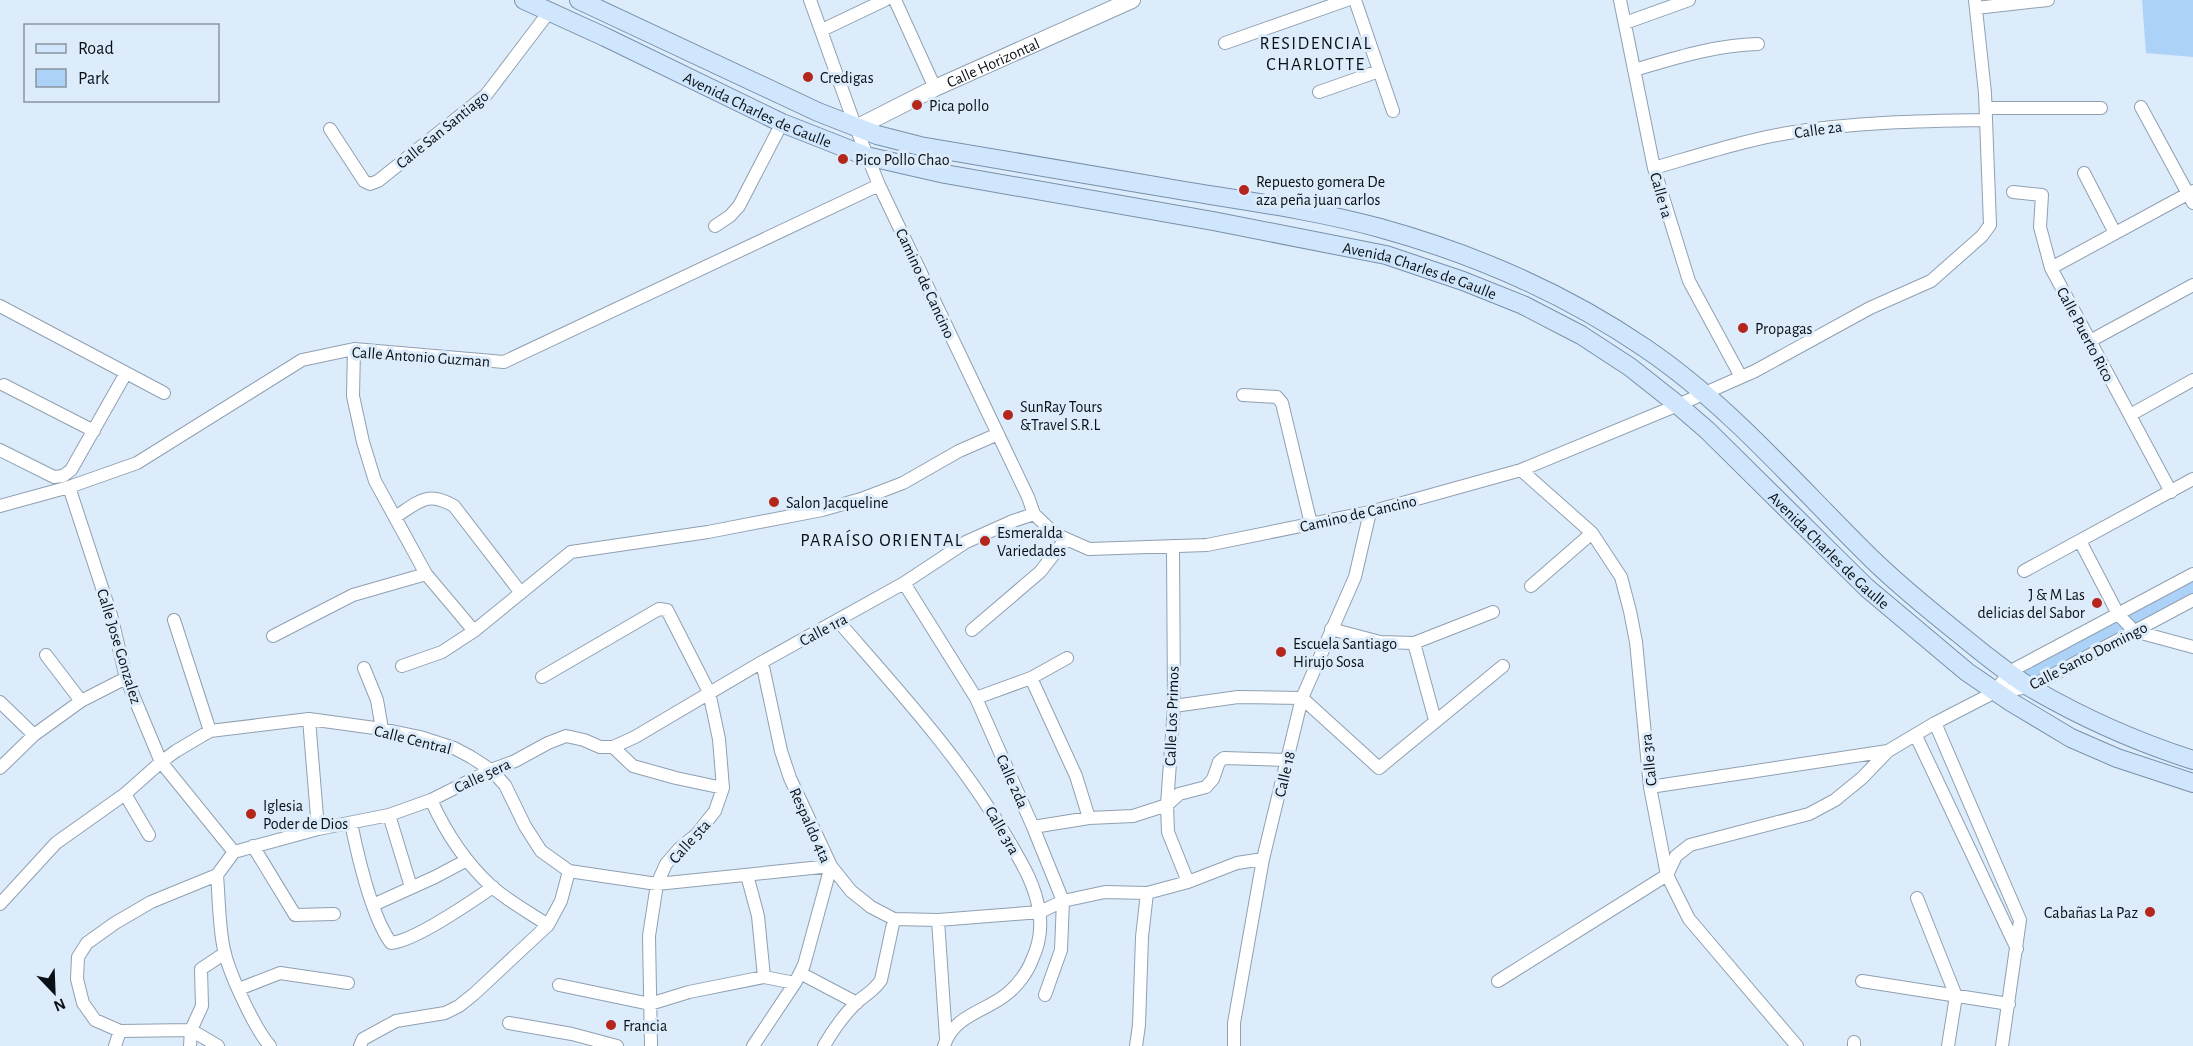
<svg xmlns="http://www.w3.org/2000/svg" width="2193" height="1046" viewBox="0 0 2193 1046" font-family="'Alegreya Sans',sans-serif">
<style>
.green{fill:#acd2f8}
.lines{fill:none;stroke-linecap:round;stroke-linejoin:round}
.minor-casing{stroke:#8fa0b1;stroke-width:14}
.secondary-casing{stroke:#8fa0b1;stroke-width:18}
.primary-casing{stroke:#7791aa;stroke-width:20}
.minor{stroke:#fff;stroke-width:12}
.secondary{stroke:#fff;stroke-width:16}
.primary{stroke:#d0e6fc;stroke-width:18}
.poi-dot{fill:#b4261c;stroke:#ddecfb;stroke-width:2}
.labels{text-anchor:middle;stroke-width:6;stroke-linejoin:round;paint-order:stroke}
.street-label{font-size:16px;fill:#0a1016;stroke:#ddecfb}
.poi-label{font-size:16px;fill:#0a1016;stroke:#ddecfb;text-anchor:start}
.neighbourhood-label{font-size:18px;letter-spacing:1.5px;fill:#0a1016;stroke:#ddecfb}
</style>
<rect width="100%" height="100%" fill="#ddecfb"/>
<path class="green" d="M 2142,0 L 2193,0 L 2193,57 L 2146,53 Z
M 2193,575 L 2193,597 L 2031,684 L 2013,672 Z"/>
<g class="lines">
<defs>
<path id="minor" d="M 895,0 L 935,88
M 1355,0 L 1393,111
M 1620,0 L 1654,168 L 1689,281 L 1741,377
M 1976,8 L 2048,0
M 1625,23 L 1689,0
M 822,30 L 885,0
M 1225,43 L 1347,0
M 1634,70 C 1675,58 1715,45 1758,44
M 1319,92 L 1379,71
M 2141,107 L 2193,203
M 1986,108 L 2101,108
M 330,129 L 364,181 L 370,184 L 378,181 L 486,95 L 549,12
M 1654,168 C 1699,155 1742,141 1788,133 C 1854,122 1920,121 1986,120
M 2084,173 L 2115,233
M 879,185 L 1028,497 L 1034,514 L 1055,534 L 1089,549 L 1207,545 L 1370,512 L 1521,470 L 1678,405 L 1755,371 L 1870,308 L 1931,281 L 1982,236 L 1990,225 L 1985,93 L 1975,0
M 2013,192 L 2042,195 L 2040,227 L 2051,268 L 2171,492
M 715,226 L 730,216 L 739,206 L 782,123
M 2051,268 L 2193,191
M 0,306 L 164,393
M 2090,341 L 2193,285
M 354,349 L 353,396 L 363,442 L 375,481 L 426,574 L 474,631
M 4,385 L 94,431
M 1243,395 L 1277,397 L 1282,403 L 1311,524
M 2130,415 L 2193,380
M 0,450 L 54,477 L 63,476 L 71,470 L 126,373
M 1521,470 L 1592,533 L 1621,577 L 1630,611 L 1636,642 L 1650,787 L 1667,875 L 1689,919 L 1797,1046
M 69,487 L 111,615 L 126,678 L 161,762 L 234,852
M 0,506 L 69,487 L 137,463 L 302,360 L 354,349 L 504,362 L 879,185 L 856,128 L 810,0
M 395,517 C 419,502 427,490 454,506 L 521,593
M 2080,541 L 2118,614 L 2134,631 L 2193,647
M 1173,546 L 1174,706 L 1167,805 L 1168,832 L 1188,882
M 2024,571 L 2193,479
M 904,583 L 976,698 L 1033,827 L 1063,901 L 1061,950 L 1045,995
M 1531,586 L 1592,533
M 174,620 L 210,731
M 838,621 C 898,690 960,757 1006,836 C 1020,860 1035,883 1039,911 C 1042,927 1039,945 1032,960 C 1028,971 1018,985 1008,993 C 986,1012 954,1014 944,1046
M 1331,629 L 1380,642 L 1414,643 L 1493,612
M 972,630 L 1040,572 L 1065,540
M 273,636 L 353,595 L 426,574
M 1414,643 L 1435,720
M 46,655 L 81,701
M 402,666 L 442,652 L 474,631 L 571,552 L 708,532 L 822,510 L 861,499 L 903,483 L 959,451 L 998,434
M 364,668 L 377,700 L 382,729
M 542,677 L 659,609 L 667,610 L 709,692 L 719,739 L 723,788 L 715,811 L 696,835 L 679,849 L 666,864 L 657,884 L 649,936 L 651,1046
M 1031,678 L 1076,776 L 1089,818
M 1995,692 L 2009,672 L 2193,574
M 976,698 L 1031,678 L 1067,658
M 0,702 L 34,735
M 1174,706 L 1238,697 L 1302,698 L 1379,768 L 1503,666
M 309,719 L 318,829
M 1935,723 L 2020,920 L 2002,1046
M 1916,736 L 2017,949
M 613,747 L 635,737 L 762,662 L 904,583 L 966,542 L 1013,521 L 1034,514
M 0,768 L 34,735 L 81,701 L 126,678
M 1650,787 L 1888,751
M 125,794 L 149,835
M 431,800 C 446,833 464,861 491,886 C 508,901 530,913 548,925
M 389,815 L 411,887
M 351,823 C 358,857 371,916 391,943 C 415,941 471,902 493,887
M 1033,827 L 1089,818 L 1133,816 L 1167,805 L 1179,794 L 1206,787 L 1213,779 L 1219,762 L 1224,758 L 1287,760
M 253,846 L 295,915 L 334,914
M 234,852 L 318,829 L 389,815 L 431,800 L 491,770 L 515,761 L 548,743 L 566,736 L 584,740 L 600,747 L 613,747 L 633,766 L 676,778 L 723,788
M 217,875 C 219,898 219,933 225,954 C 231,977 255,1029 270,1046
M 747,875 L 758,916 L 764,977
M 1917,898 L 1956,996 L 1948,1046
M 0,904 L 56,843 L 125,794 L 161,762 L 176,751 L 210,731 L 309,719 L 382,729 L 420,737 L 454,748 L 471,757 L 491,770 L 505,785 L 525,826 L 541,851 L 569,871 L 657,884 L 831,866 L 851,891 L 871,907 L 894,919 L 938,920 L 1040,912 L 1063,901 L 1105,892 L 1147,893 L 1188,882 L 1237,863 L 1263,859
M 373,905 L 435,877 L 467,860
M 938,920 L 946,1038
M 800,973 L 857,1003
M 1498,981 L 1667,875 L 1676,856 L 1690,845 L 1809,814 L 1835,800 L 1862,778 L 1888,751 L 1935,723 L 1995,692 L 2030,687 L 2193,600
M 1862,981 L 2009,1004
M 559,985 L 650,1004 L 689,992 L 764,977 L 795,983
M 239,989 L 280,973 L 348,983
M 509,1023 L 572,1034 L 617,1046
M 115,1046 L 120,1031
M 190,1046 L 191,1030 L 202,1006 L 201,969 L 225,953
M 218,1046 L 191,1030 L 120,1031 L 95,1020 L 83,1003 L 77,979 L 78,957 L 87,943 L 115,923 L 151,902 L 217,875 L 234,852
M 360,1046 L 363,1039 L 396,1021 L 445,1013 L 459,1006 L 474,994 L 548,925 L 561,901 L 569,871
M 753,1046 L 795,983 L 804,965 L 831,866 L 790,778 L 781,751 L 762,662
M 824,1046 C 833,1030 843,1016 856,1003 C 865,995 875,990 881,980 L 894,919
M 1136,1046 L 1139,1025 L 1142,937 L 1147,893
M 1234,1046 L 1234,1023 L 1263,859 L 1302,698 L 1355,577 L 1370,512
M 1854,1046 L 1854,1042"/>
<g id="secondary">
<path id="s1" d="M 856,128 L 935,88 L 1132,0"/>
</g>
<g id="primary">
<path id="s2" d="M 524,0 L 605,37 L 782,123 L 866,156 L 945,174 L 1213,221 L 1386,255 L 1463,281 L 1523,305 L 1581,335 L 1630,367 L 1678,405 L 1707,430 L 1867,588 L 1967,672 L 2011,702 L 2071,738 L 2117,758 L 2193,783"/>
<path d="M 579,0 L 818,112 L 877,135 L 920,146 C 1007,161 1093,175 1179,190 C 1246,201 1314,210 1380,228 C 1474,254 1564,293 1645,348 C 1732,407 1799,488 1874,561 C 1902,588 1933,613 1963,637 C 1985,655 2008,674 2033,689 C 2083,718 2137,742 2193,760"/>
</g>
</defs>
<use href="#minor" class="minor-casing"/>
<use href="#secondary" class="secondary-casing"/>
<use href="#primary" class="primary-casing"/>
<use href="#minor" class="minor"/>
<use href="#secondary" class="secondary"/>
<use href="#primary" class="primary"/>
</g>
<g class="poi-dot">
<circle cx="808" cy="77" r="6"/>
<circle cx="917" cy="105" r="6"/>
<circle cx="843" cy="159" r="6"/>
<circle cx="1244" cy="190" r="6"/>
<circle cx="1743" cy="328" r="6"/>
<circle cx="1008" cy="415" r="6"/>
<circle cx="774" cy="502" r="6"/>
<circle cx="985" cy="541" r="6"/>
<circle cx="2097" cy="603" r="6"/>
<circle cx="1281" cy="652" r="6"/>
<circle cx="251" cy="814" r="6"/>
<circle cx="2150" cy="912" r="6"/>
<circle cx="611" cy="1025" r="6"/>
</g>
<g class="labels">
<g class="street-label">
<text dy="6" stroke="none"><textPath href="#s1" startOffset="152">Calle Horizontal</textPath></text>
<text dy="6" stroke="none"><textPath href="#s2" startOffset="258">Avenida Charles de Gaulle</textPath></text>
<text transform="translate(442 129) rotate(-39)" y="6">Calle San Santiago</text>
<text transform="translate(1818 129) rotate(-8)" y="6">Calle 2a</text>
<text transform="translate(1662 195) rotate(74)" y="6">Calle 1a</text>
<text dy="6" stroke="none"><textPath href="#s2" startOffset="942">Avenida Charles de Gaulle</textPath></text>
<text transform="translate(926 283) rotate(65)" y="6">Camino de Cancino</text>
<text transform="translate(2086 334) rotate(62)" y="6">Calle Puerto Rico</text>
<text transform="translate(421 356) rotate(4)" y="6">Calle Antonio Guzman</text>
<text transform="translate(1358 513) rotate(-13)" y="6">Camino de Cancino</text>
<text dy="6" stroke="none"><textPath href="#s2" startOffset="1446">Avenida Charles de Gaulle</textPath></text>
<text transform="translate(823 629) rotate(-28)" y="6">Calle 1ra</text>
<text transform="translate(120 646) rotate(73)" y="6">Calle Jose Gonzalez</text>
<text transform="translate(2088 655) rotate(-27)" y="6">Calle Santo Domingo</text>
<text transform="translate(1171 716) rotate(-88)" y="6">Calle Los Primos</text>
<text transform="translate(413 739) rotate(14)" y="6">Calle Central</text>
<text transform="translate(1648 760) rotate(-96)" y="6">Calle 3ra</text>
<text transform="translate(1284 774) rotate(-77)" y="6">Calle 18</text>
<text transform="translate(482 775) rotate(-25)" y="6">Calle 5era</text>
<text transform="translate(1013 781) rotate(66)" y="6">Calle 2da</text>
<text transform="translate(811 825) rotate(66)" y="6">Respaldo 4ta</text>
<text transform="translate(1003 830) rotate(60)" y="6">Calle 3ra</text>
<text transform="translate(689 841) rotate(-48)" y="6">Calle 5ta</text>
</g>
<g class="poi-label">
<text x="820" y="83">Credigas</text>
<text x="929" y="111">Pica pollo</text>
<text x="855" y="165">Pico Pollo Chao</text>
<text x="1256" y="187">Repuesto gomera De<tspan x="1256" dy="18">aza peña juan carlos</tspan></text>
<text x="1755" y="334">Propagas</text>
<text x="1020" y="412">SunRay Tours<tspan x="1020" dy="18">&amp;Travel S.R.L</tspan></text>
<text x="786" y="508">Salon Jacqueline</text>
<text x="997" y="538">Esmeralda<tspan x="997" dy="18">Variedades</tspan></text>
<text x="2085" y="600" text-anchor="end">J &amp; M Las<tspan x="2085" dy="18">delicias del Sabor</tspan></text>
<text x="1293" y="649">Escuela Santiago<tspan x="1293" dy="18">Hirujo Sosa</tspan></text>
<text x="263" y="811">Iglesia<tspan x="263" dy="18">Poder de Dios</tspan></text>
<text x="2138" y="918" text-anchor="end">Cabañas La Paz</text>
<text x="623" y="1031">Francia</text>
</g>
<g class="neighbourhood-label">
<text x="1316" y="49">RESIDENCIAL<tspan x="1316" dy="21">CHARLOTTE</tspan></text>
<text x="882" y="546">PARAÍSO ORIENTAL</text>
</g>
</g>
<rect x="24" y="24" width="195" height="78" fill="#ddecfb" stroke="#89949f" stroke-width="1.5"/>
<rect x="36" y="44" width="30" height="9" fill="#d0e6fc" stroke="#89949f" stroke-width="1.5"/>
<text x="78" y="54" font-size="18" fill="#0a1016">Road</text>
<rect x="36" y="69" width="30" height="18" fill="#acd2f8" stroke="#89949f" stroke-width="1.5"/>
<text x="78" y="84" font-size="18" fill="#0a1016">Park</text>
<g transform="translate(54 992) rotate(157)" stroke="#ddecfb" stroke-width="4.5" paint-order="stroke">
<path d="M0-4.5L10 22L0 15L-10 22Z" fill="#0a1016"/>
<text y="-9" font-size="16" font-weight="bold" text-anchor="middle" fill="#0a1016">N</text>
</g>
</svg>
